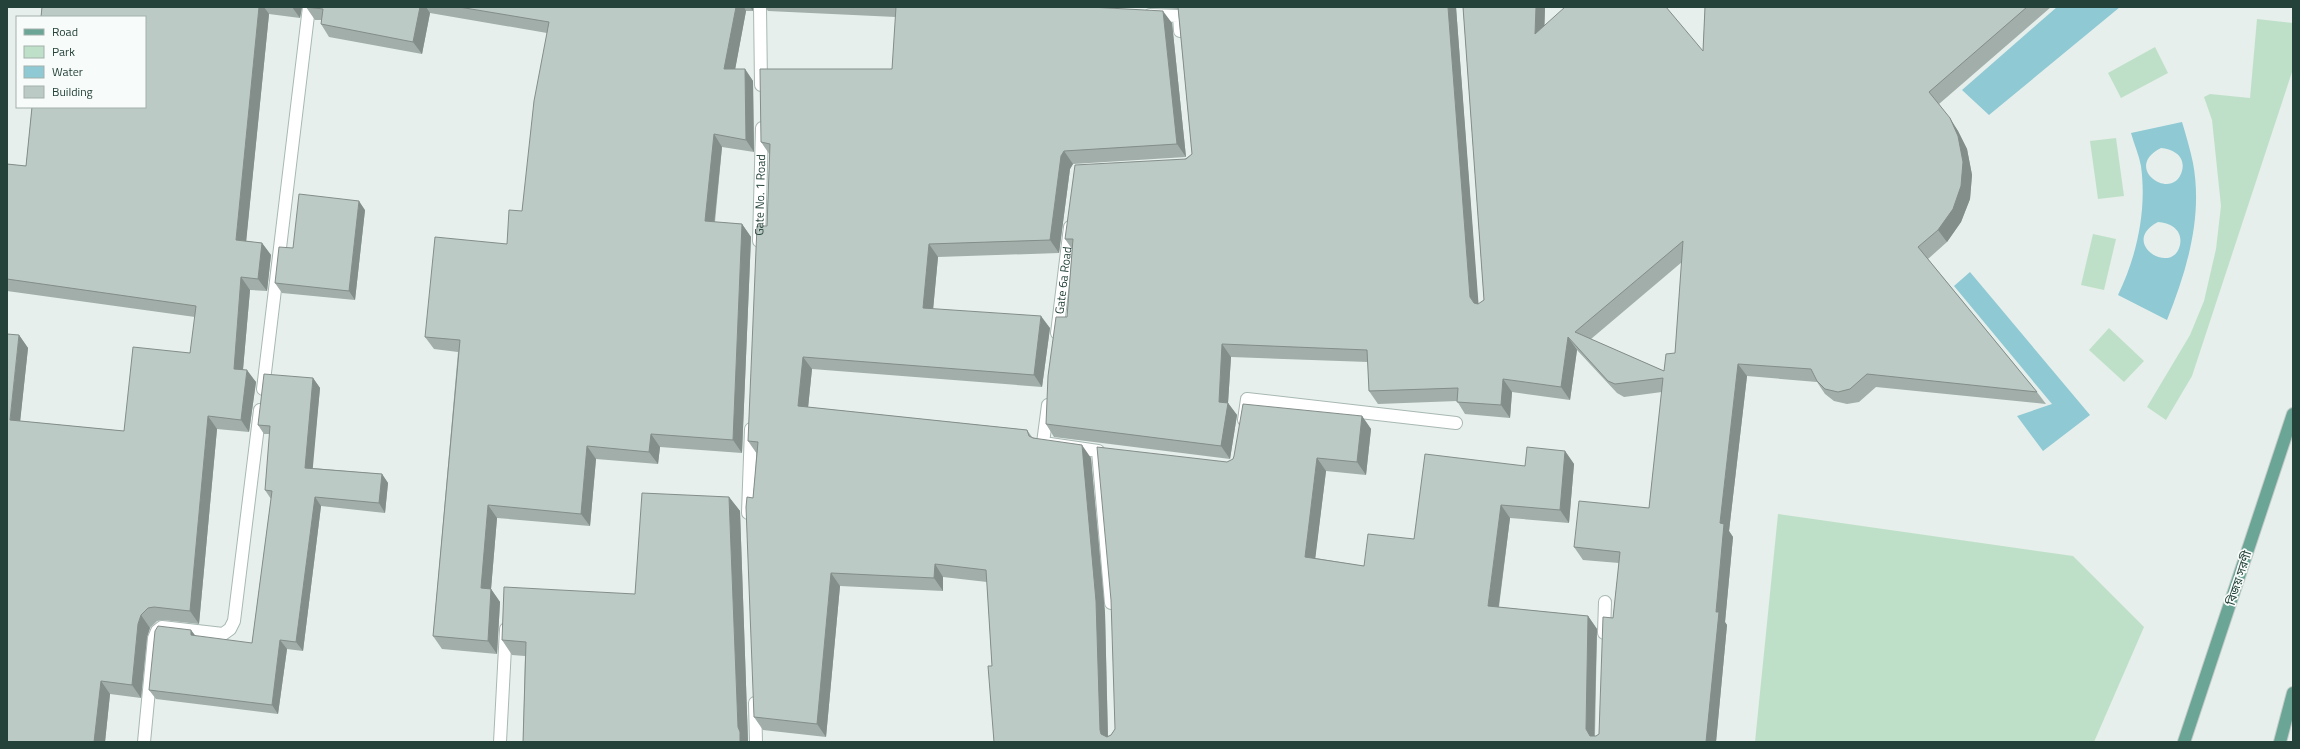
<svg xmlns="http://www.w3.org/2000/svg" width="2300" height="749" viewBox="0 0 2300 749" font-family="'Titillium Web','Noto Sans Bengali',sans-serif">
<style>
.green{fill:#bfe0c8}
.water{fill:#8ec9d4;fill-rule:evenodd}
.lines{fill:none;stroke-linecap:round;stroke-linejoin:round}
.street-casing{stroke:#a8b8b2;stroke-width:14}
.primary-casing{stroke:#c2cac8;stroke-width:14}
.street{stroke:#fff;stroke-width:12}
.primary{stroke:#6aa596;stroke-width:12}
.wall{fill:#a1aea9;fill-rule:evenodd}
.shaded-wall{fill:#838d89}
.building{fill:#bbcac4;stroke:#838d89;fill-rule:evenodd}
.labels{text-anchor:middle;stroke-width:3.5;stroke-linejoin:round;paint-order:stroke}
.street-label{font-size:12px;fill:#24423a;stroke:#f7fbf9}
</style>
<rect width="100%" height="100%" fill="#e6efeb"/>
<path class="green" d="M 2257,19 L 2293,23 L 2293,69 L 2192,376 L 2166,420 L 2147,407 L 2190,335 L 2204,301 L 2216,249 L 2221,206 L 2212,120 L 2204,97 L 2210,94 L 2250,98 Z
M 2155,47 L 2168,73 L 2121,98 L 2108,73 Z
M 2116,138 L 2124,196 L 2098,199 L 2090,141 Z
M 2093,234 L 2116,239 L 2104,290 L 2081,285 Z
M 2109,328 L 2144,361 L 2124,382 L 2089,350 Z
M 1778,514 L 2073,556 L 2144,627 L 2094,742 L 1755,742 Z"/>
<path class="water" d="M 2057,7 L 2120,7 L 1989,115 L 1962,90 Z
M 2182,122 C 2186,135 2190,149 2193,163 C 2203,217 2187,270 2167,320 L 2118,295 C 2137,256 2147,210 2141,166 C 2139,155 2134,144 2131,133 ZM 2161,148 C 2173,149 2186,156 2182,171 C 2173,203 2121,168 2161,148 ZM 2158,222 C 2171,223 2183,230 2180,245 C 2173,277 2118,243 2158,222 Z
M 1970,272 L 2090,415 L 2043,451 L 2017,416 L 2052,404 L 1954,286 Z"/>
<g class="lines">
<defs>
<g id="street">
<path d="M 760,7 L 761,85"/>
<path d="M 1150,15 L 1179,16 L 1180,31"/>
<path id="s1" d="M 759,241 L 762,128"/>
<path id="s2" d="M 1057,333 L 1070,227"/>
<path d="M 263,389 L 309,7"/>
<path d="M 1048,405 L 1043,443 L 1098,451 L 1111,603"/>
<path d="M 1244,420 L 1247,399 L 1456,423"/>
<path d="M 748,513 L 751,429"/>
<path d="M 1604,633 L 1605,602"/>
<path d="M 755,703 L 756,742"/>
<path d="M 144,742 L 154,638 L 157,631 L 162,627 L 223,634 L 230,629 L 234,621 L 260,410"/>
<path d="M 500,742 L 506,629"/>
</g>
<path id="primary" d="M 2184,742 L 2293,414
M 2280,742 L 2293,693"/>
</defs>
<use href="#street" class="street-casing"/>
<use href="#primary" class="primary-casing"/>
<use href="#street" class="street"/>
<use href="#primary" class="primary"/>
</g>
<path class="wall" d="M 42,7 L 302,7 L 300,18 L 269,14 L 246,241 L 262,243 L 271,255 L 267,291 L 250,290 L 243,369 L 256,382 L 249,432 L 217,429 L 199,624 L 163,620 L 157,621 L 150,628 L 147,637 L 141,698 L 110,694 L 105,742 L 7,742 L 19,335 L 28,348 L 20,421 L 124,431 L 190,353 L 195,317 L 7,291 L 7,164 L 26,166 Z
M 306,7 L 753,7 L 753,11 L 746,11 L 735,69 L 745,69 L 753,81 L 754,152 L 722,147 L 715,222 L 742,224 L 751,237 L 742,453 L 660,447 L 658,464 L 596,459 L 590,526 L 497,518 L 491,589 L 500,602 L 497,654 L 442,649 L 433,636 L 458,352 L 434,349 L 425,337 L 507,244 L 522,211 L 547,33 L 430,13 L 422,54 L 329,37 L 321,24 L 321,20 L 315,20 Z
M 765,7 L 1090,7 L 1172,23 L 1186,157 L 1073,164 L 1070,169 L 1059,253 L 938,257 L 933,309 L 1050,328 L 1042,387 L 812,369 L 808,407 L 1027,430 L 1032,437 L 1091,458 L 1105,613 L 1108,736 L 1111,735 L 1115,729 L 1227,462 L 1362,416 L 1371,429 L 1366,475 L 1326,471 L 1315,558 L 1364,566 L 1414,539 L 1525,466 L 1565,451 L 1574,464 L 1569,523 L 1510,518 L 1499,607 L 1588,616 L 1597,629 L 1595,736 L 1596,736 L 1599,734 L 1613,618 L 1619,563 L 1583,560 L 1574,547 L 1649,508 L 1662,392 L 1624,397 L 1617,393 L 1577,350 L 1570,400 L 1512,392 L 1510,418 L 1465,414 L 1457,401 L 1378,404 L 1369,391 L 1368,362 L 1231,357 L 1228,403 L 1237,415 L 1230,459 L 1054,437 L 1046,424 L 1067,317 L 1072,249 L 1065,239 L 1192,154 L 1178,9 L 1140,7 L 1456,7 L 1478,304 L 1484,300 L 1463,7 L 1545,7 L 1544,26 L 1703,51 L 1705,7 L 2051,7 L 1939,104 L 1958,131 L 1967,149 L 1972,175 L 1970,199 L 1961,222 L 1947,242 L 1928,259 L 2037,392 L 2046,404 L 1876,387 L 1859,402 L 1847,404 L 1834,401 L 1825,394 L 1817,382 L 1747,376 L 1729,531 L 1733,537 L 1725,622 L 1727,625 L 1716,742 L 994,742 L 992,666 L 987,582 L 943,577 L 943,591 L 840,586 L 826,737 L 763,730 L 754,717 L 753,498 L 757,454 L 748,441 L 767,226 L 770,155 L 761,142 L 892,69 L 896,17 L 768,11 ZM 1682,262 L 1675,353 L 1664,371 L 1591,339 Z
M 365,210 L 355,300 L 282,293 L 275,283 L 293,248 Z
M 313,378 L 320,388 L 312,468 L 382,474 L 388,483 L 385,513 L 321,506 L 303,651 L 287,649 L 278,714 L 156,699 L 149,690 L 252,643 L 271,499 L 265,490 L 270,434 L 264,434 L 258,425 Z
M 729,497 L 740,511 L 748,742 L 523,742 L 525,656 L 512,655 L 502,640 L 635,594 Z"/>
<path class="shaded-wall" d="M 259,7 L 264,7 L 269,14 L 245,253 L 236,240 Z
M 292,7 L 302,7 L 300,18 Z
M 420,7 L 426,7 L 430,13 L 422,54 L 413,42 Z
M 736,7 L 744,7 L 746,11 L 733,81 L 724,69 Z
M 750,7 L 753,7 L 753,11 Z
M 1448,7 L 1456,7 L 1479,310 L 1470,297 Z
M 1536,7 L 1545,7 L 1544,47 L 1535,34 Z
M 1163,11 L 1172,23 L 1186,157 L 1177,144 Z
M 745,69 L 753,81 L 754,152 L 746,140 Z
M 1950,118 L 1958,131 L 1967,149 L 1972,175 L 1970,199 L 1961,222 L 1947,242 L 1938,230 Z
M 714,134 L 722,147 L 713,234 L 705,221 Z
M 1064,151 L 1073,164 L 1070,169 L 1059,253 L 1050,240 L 1061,156 Z
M 359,201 L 365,210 L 355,300 L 349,291 Z
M 742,224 L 751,237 L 742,453 L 733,440 Z
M 262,243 L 271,255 L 267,291 L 258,279 Z
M 929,244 L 938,257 L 932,321 L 923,308 Z
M 241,277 L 250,290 L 242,381 L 234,369 Z
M 1041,316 L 1050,328 L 1042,387 L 1034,375 Z
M 19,335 L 28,348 L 19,432 L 10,420 Z
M 1568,337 L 1577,350 L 1570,400 L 1561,387 Z
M 1222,344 L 1231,357 L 1228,403 L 1237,415 L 1230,459 L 1221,446 L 1219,402 Z
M 803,357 L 812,369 L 807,418 L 798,406 Z
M 1738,364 L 1747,376 L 1729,531 L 1733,537 L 1725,622 L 1727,625 L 1716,742 L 1706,742 L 1720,523 Z
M 247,370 L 256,382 L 249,432 L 241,420 Z
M 313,378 L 320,388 L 312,477 L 305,468 Z
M 1503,379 L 1512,392 L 1510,418 L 1501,405 Z
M 208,416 L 217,429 L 199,624 L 190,611 Z
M 1362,416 L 1371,429 L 1366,475 L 1357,462 Z
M 651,434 L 660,447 L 658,464 L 649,452 Z
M 1082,445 L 1091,458 L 1105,613 L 1108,742 L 1101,734 L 1100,730 Z
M 587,446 L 596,459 L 590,526 L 581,514 Z
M 1565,451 L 1574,464 L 1569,523 L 1560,510 Z
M 1317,458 L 1326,471 L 1314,569 L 1305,557 Z
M 382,474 L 388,483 L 385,513 L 379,503 Z
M 315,497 L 321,506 L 303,651 L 296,642 Z
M 729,497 L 740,511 L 748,742 L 740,742 L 738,727 Z
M 488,505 L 497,518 L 490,601 L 481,588 Z
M 1501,505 L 1510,518 L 1497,619 L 1488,606 Z
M 935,564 L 943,577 L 943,591 L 934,578 Z
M 831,573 L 840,586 L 826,737 L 817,724 Z
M 491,589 L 500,602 L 497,654 L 488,641 Z
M 141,615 L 150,628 L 147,637 L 141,698 L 132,685 L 138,624 Z
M 1588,616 L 1597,629 L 1594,742 L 1586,729 Z
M 191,630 L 198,639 L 191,635 Z
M 280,640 L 287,649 L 278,714 L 272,705 Z
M 101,681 L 110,694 L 105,742 L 94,742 Z"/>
<path class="building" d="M 42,7 L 259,7 L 236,240 L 262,243 L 258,279 L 241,277 L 234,369 L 247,370 L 241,420 L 208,416 L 190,611 L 154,607 L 148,608 L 141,615 L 138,624 L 132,685 L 101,681 L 94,742 L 7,742 L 7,334 L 19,335 L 10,420 L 124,431 L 133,347 L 190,353 L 196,306 L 7,279 L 7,164 L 26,166 L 32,107 L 145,107 L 145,17 L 41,17 Z
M 306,7 L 420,7 L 413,42 L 321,24 L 323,9 Z
M 459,7 L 736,7 L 724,69 L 745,69 L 746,140 L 714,134 L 705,221 L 742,224 L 733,440 L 651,434 L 649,452 L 587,446 L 581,514 L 488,505 L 481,588 L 491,589 L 488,641 L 433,636 L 460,340 L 425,337 L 435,237 L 507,244 L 509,210 L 522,211 L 534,101 L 549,22 Z
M 896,7 L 1090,7 L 1163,11 L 1177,144 L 1064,151 L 1061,156 L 1050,240 L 929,244 L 923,308 L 1041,316 L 1034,375 L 803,357 L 798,406 L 1027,430 L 1029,436 L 1033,438 L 1082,445 L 1096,601 L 1100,730 L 1101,734 L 1107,737 L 1111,735 L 1115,729 L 1111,600 L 1097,447 L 1227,462 L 1233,459 L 1234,456 L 1243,404 L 1362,416 L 1357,462 L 1317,458 L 1305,557 L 1364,566 L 1368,534 L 1414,539 L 1425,454 L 1525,466 L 1527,447 L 1565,451 L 1560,510 L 1501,505 L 1488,606 L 1588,616 L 1586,729 L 1590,736 L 1596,736 L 1599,734 L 1603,617 L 1613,618 L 1620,552 L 1574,547 L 1579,501 L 1649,508 L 1663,378 L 1615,384 L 1608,381 L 1568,337 L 1561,387 L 1503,379 L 1501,405 L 1457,402 L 1458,388 L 1369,391 L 1367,350 L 1222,344 L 1219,402 L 1228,403 L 1221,446 L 1046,424 L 1048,376 L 1056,317 L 1067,317 L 1073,239 L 1065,239 L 1075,165 L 1186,159 L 1192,154 L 1178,7 L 1448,7 L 1470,297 L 1474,303 L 1478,304 L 1484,300 L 1463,7 L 1536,7 L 1535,34 L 1565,7 L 1666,7 L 1703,51 L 1705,7 L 2027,7 L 1929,92 L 1950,118 L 1958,136 L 1963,162 L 1961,186 L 1953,209 L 1938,230 L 1918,247 L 2037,392 L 1867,374 L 1850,389 L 1838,392 L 1825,389 L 1817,381 L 1811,369 L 1738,364 L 1720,523 L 1724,524 L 1716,612 L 1719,612 L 1706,742 L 994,742 L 988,666 L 992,666 L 986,570 L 935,564 L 934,578 L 831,573 L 817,724 L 754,717 L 746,507 L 747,497 L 753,498 L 758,442 L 748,441 L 757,226 L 767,226 L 770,144 L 761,142 L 760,69 L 892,69 ZM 1683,241 L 1675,353 L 1666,354 L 1664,371 L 1575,332 Z
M 299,194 L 359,201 L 349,291 L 275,283 L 279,247 L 293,248 Z
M 264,374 L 313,378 L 305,468 L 382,474 L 379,503 L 315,497 L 296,642 L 280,640 L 272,705 L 149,690 L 155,631 L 158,626 L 191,630 L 191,635 L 252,643 L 272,491 L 265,490 L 270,426 L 258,425 Z
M 642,493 L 729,497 L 738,727 L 740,732 L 740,742 L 523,742 L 526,642 L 502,640 L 504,587 L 635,594 Z"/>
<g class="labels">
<g class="street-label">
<text dy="4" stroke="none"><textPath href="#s1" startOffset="46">Gate No. 1 Road</textPath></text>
<text dy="4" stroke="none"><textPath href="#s2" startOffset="53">Gate 6a Road</textPath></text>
<text transform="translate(2239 578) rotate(-72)" y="4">বিজয় সরণী</text>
</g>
</g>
<rect width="2300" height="749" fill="none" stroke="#24423a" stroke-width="16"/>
<rect x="16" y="16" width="130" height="92" fill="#f7fbf9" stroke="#a3b1ad"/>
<rect x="24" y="29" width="20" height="6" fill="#6aa596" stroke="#a3b1ad"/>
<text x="52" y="36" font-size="12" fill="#24423a">Road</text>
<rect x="24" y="46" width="20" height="12" fill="#bfe0c8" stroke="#a3b1ad"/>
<text x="52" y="56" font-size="12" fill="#24423a">Park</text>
<rect x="24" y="66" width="20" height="12" fill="#8ec9d4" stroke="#a3b1ad"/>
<text x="52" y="76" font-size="12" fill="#24423a">Water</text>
<rect x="24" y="86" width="20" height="12" fill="#bbcac4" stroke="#a3b1ad"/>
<text x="52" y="96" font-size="12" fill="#24423a">Building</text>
</svg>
